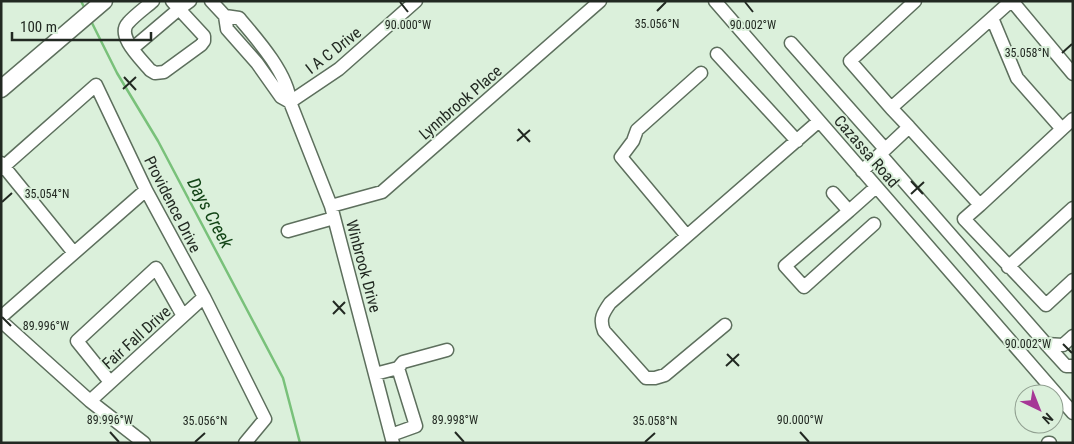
<svg xmlns="http://www.w3.org/2000/svg" width="1074" height="444" viewBox="0 0 1074 444" font-family="'Roboto Condensed',sans-serif">
<style>
.lines{fill:none;stroke-linecap:round;stroke-linejoin:round}
.stream{stroke:#79c17a;stroke-width:2.5}
.minor-casing{stroke:#5d6f5d;stroke-width:15}
.major-casing{stroke:#5d6f5d;stroke-width:19}
.minor{stroke:#fff;stroke-width:12}
.major{stroke:#fff;stroke-width:16}
.ticks{fill:none;stroke:#222922;stroke-width:2}
.labels{text-anchor:middle;stroke-width:4;stroke-linejoin:round;paint-order:stroke}
.street-label{font-size:16px;fill:#222922;stroke:#dbf0db}
.water-label{font-size:18px;font-style:italic;fill:#124416;stroke:#dbf0db}
.ticks-label{font-size:12px;text-anchor:middle;fill:#222922;stroke:#dbf0db;stroke-width:4;stroke-linejoin:round;paint-order:stroke}
</style>
<rect width="100%" height="100%" fill="#dbf0db"/>
<g class="lines">
<path class="stream" d="M 81,1 L 85,9
M 91,21 L 117,73 L 158,141 L 283,378 L 300,443"/>
<defs>
<path id="minor" d="M 153,1 C 145,8 135,15 128,23 C 116,36 141,59 150,70 L 155,73 L 164,72 L 201,45 L 204,41 L 204,36 L 179,9 L 190,1
M 211,1 L 225,16 L 227,29 L 257,63 L 281,97 L 290,102
M 715,1 L 1073,413
M 1012,1 L 1073,74
M 225,16 L 239,18 C 257,39 288,74 290,102 L 331,206 L 393,443
M 992,18 L 1011,1
M 791,43 L 885,149
M 133,48 L 179,9 L 172,1
M 717,54 L 797,141
M 290,102 L 339,69 L 416,1
M 891,108 L 850,61 L 915,1
M 1062,129 L 1073,119
M 880,154 L 1046,344 L 1066,366 L 1073,366
M 1,163 L 74,253
M 1,169 L 96,85 L 146,190 L 204,297 L 265,419 L 245,443
M 862,171 L 909,127 L 980,205 L 1062,129 L 1017,78 L 992,18 L 891,108 L 909,127
M 833,193 L 849,211 L 876,187
M 980,205 L 964,219 L 1046,305 L 1073,280
M 331,206 L 382,192 L 600,1
M 849,211 L 785,266 L 804,287 L 874,224
M 288,231 L 334,218
M 687,236 L 621,157 L 633,141 L 637,130 L 701,73
M 1008,267 L 1073,208
M 1,317 L 146,190
M 1,321 L 90,401 L 144,443
M 725,325 L 665,375 L 655,378 L 646,378 L 604,331 C 599,319 603,313 610,303 L 819,121
M 1046,344 L 1063,345 L 1073,336
M 398,368 L 403,362 L 447,350
M 375,374 L 398,368 L 416,426 L 391,435
M 110,382 L 77,341 L 156,268 L 183,316
M 90,401 L 204,297
M 1048,443 L 1050,443"/>
<path id="major" d="M 1,89 L 104,1"/>
</defs>
<use href="#minor" class="minor-casing"/>
<use href="#major" class="major-casing"/>
<use href="#minor" class="minor"/>
<use href="#major" class="major"/>
</g>
<path class="ticks" d="M 400,2 L 408,12M 745,2 L 753,12M 657,11 L 666,2M 1062,53 L 1072,44M 124,77 L 136,90M 123,89 L 136,77M 518,129 L 530,142M 517,141 L 530,130M 911,181 L 923,194M 911,194 L 924,182M 2,202 L 12,193M 333,301 L 345,314M 333,314 L 345,302M 2,317 L 11,326M 1063,344 L 1072,353M 727,354 L 739,366M 726,366 L 739,354M 110,432 L 119,442M 455,432 L 464,442M 800,432 L 809,442M 195,442 L 205,433M 645,442 L 655,433"/>
<g class="labels">
<g class="street-label">
<text transform="translate(333 50) rotate(-38)" y="6">I A C Drive</text>
<text transform="translate(460 102) rotate(-41)" y="6">Lynnbrook Place</text>
<text transform="translate(867 151) rotate(49)" y="6">Cazassa Road</text>
<text transform="translate(173 204) rotate(63)" y="6">Providence Drive</text>
<text transform="translate(364 266) rotate(75)" y="6">Winbrook Drive</text>
<text transform="translate(136 337) rotate(-42)" y="6">Fair Fall Drive</text>
</g>
<g class="water-label">
<text transform="translate(210 213) rotate(62)" y="6">Days Creek</text>
</g>
</g>
<g class="ticks-label">
<text x="657" y="28">35.056°N</text>
<text x="408" y="29">90.000°W</text>
<text x="753" y="29">90.002°W</text>
<text x="1027" y="57">35.058°N</text>
<text x="47" y="198">35.054°N</text>
<text x="46" y="330">89.996°W</text>
<text x="1028" y="348">90.002°W</text>
<text x="110" y="424">89.996°W</text>
<text x="455" y="424">89.998°W</text>
<text x="800" y="424">90.000°W</text>
<text x="205" y="425">35.056°N</text>
<text x="655" y="425">35.058°N</text>
</g>
<rect width="1074" height="444" fill="none" stroke="#222922" stroke-width="5"/>
<g transform="translate(1039 409) rotate(137)"><circle r="24" fill="#dbf0db" stroke="#91a091"/>
<path d="M0-4L9 19L0 12L-9 19Z" fill="#a63796"/>
<text y="-8" font-size="14" font-weight="bold" text-anchor="middle" fill="#222922">N</text>
</g>
<path d="M12 32v8h139v-8" fill="none" stroke="#222922" stroke-width="2.5"/>
<text x="20" y="32" font-size="15" fill="#222922" stroke="#dbf0db" stroke-width="4" paint-order="stroke">100 m</text>
</svg>
